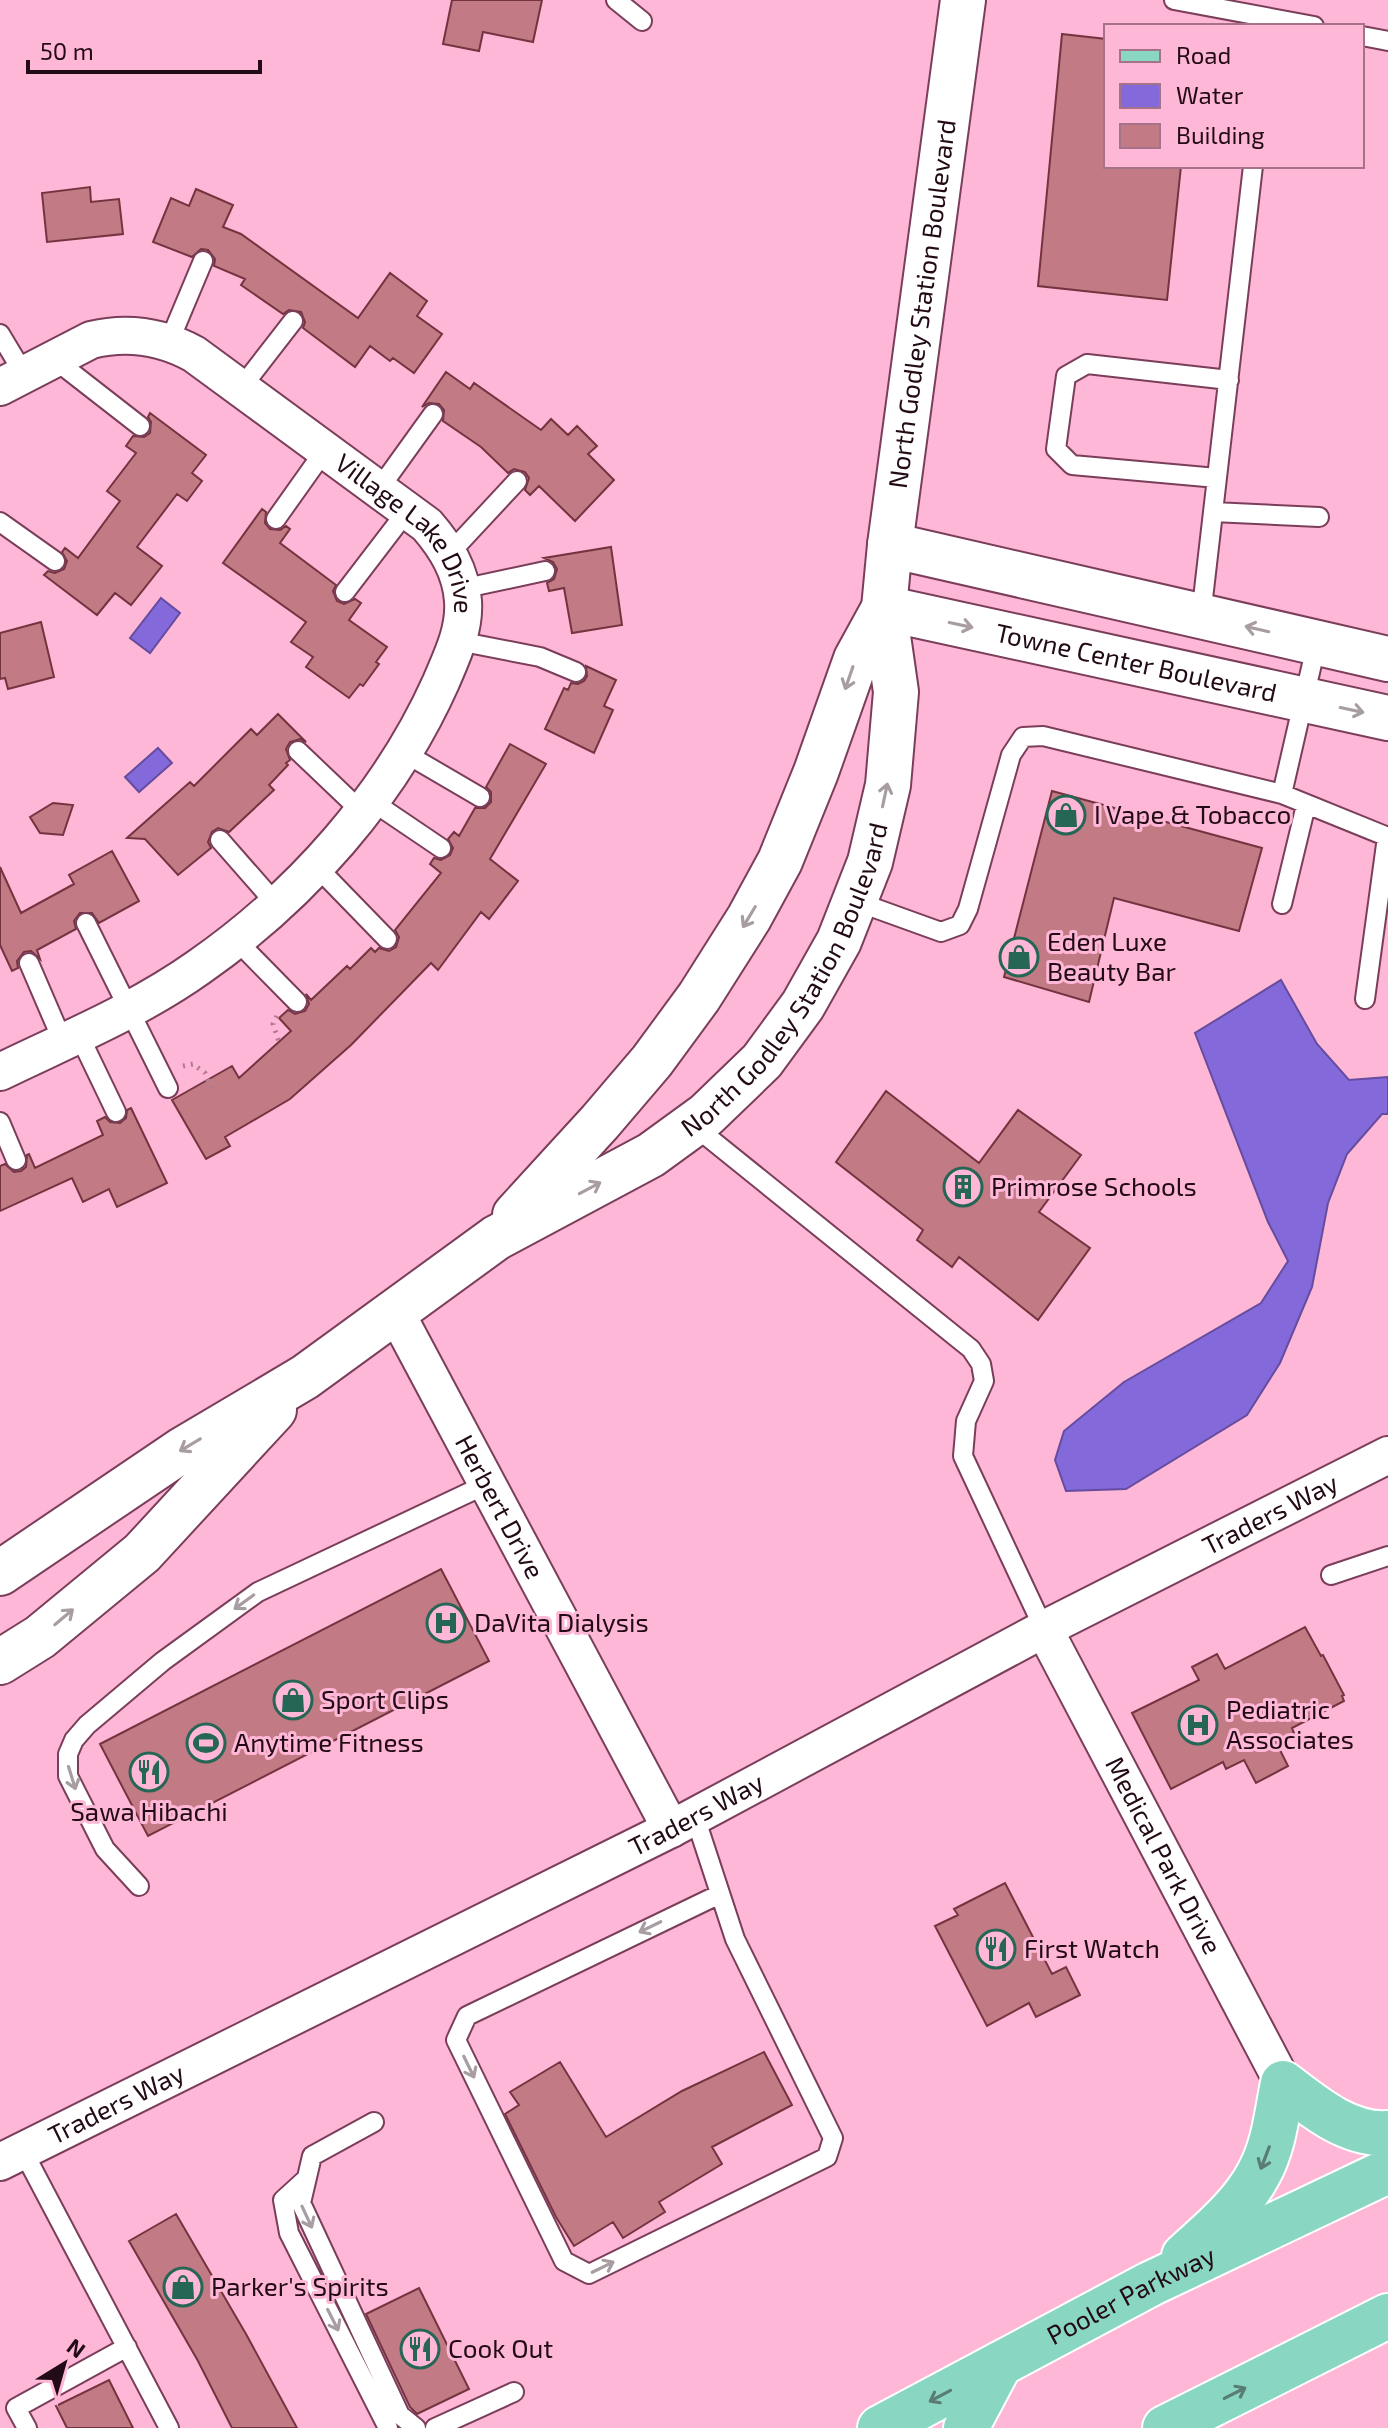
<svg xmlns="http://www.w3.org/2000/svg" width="1388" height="2428" viewBox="0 0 1388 2428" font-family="'Exo 2',sans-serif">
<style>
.water{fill:#8369da;stroke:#664c9f;stroke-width:2}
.building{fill:#c27a84;stroke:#74343f;stroke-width:2}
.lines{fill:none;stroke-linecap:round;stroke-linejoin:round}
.service-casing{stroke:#7a3e5b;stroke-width:22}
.minor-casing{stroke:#7a3e5b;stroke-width:40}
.tertiary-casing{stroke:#7a3e5b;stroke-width:48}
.primary-casing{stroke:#fff;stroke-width:48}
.path{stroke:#b17a93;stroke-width:5;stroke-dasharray:2 6;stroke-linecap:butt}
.service{stroke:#fff;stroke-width:18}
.minor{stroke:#fff;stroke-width:36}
.tertiary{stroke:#fff;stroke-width:44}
.primary{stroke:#89d7c2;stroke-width:44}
.oneway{stroke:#a79da2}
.oneway2{stroke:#5b7b75}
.labels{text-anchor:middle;stroke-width:6;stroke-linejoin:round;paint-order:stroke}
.street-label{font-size:26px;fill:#220a16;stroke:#feb7d6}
.poi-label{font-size:26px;fill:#220a16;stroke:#feb7d6;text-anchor:start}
</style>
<rect width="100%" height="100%" fill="#feb7d6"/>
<path class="water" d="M 161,598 L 180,613 L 150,653 L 130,638 Z
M 158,748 L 172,763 L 139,792 L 125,777 Z
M 1281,980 L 1317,1044 L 1349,1080 L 1388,1077 L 1388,1114 L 1382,1114 L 1347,1154 L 1328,1203 L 1312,1287 L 1280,1363 L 1247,1415 L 1126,1489 L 1066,1491 L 1055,1460 L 1064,1431 L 1124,1382 L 1261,1303 L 1288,1261 L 1268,1222 L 1195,1033 Z"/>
<path class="building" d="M 452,0 L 542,0 L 533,42 L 483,32 L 479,51 L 443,44 Z
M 1062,34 L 1106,39 L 1106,166 L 1181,166 L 1167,300 L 1038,286 Z
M 90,187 L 91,202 L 119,199 L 123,234 L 47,242 L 42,193 Z
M 196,189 L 233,205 L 223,227 L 241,234 L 358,318 L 390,273 L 427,301 L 417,316 L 442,334 L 414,373 L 393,358 L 390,361 L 370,346 L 355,367 L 303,328 L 305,322 L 301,312 L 289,310 L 283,314 L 241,285 L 245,279 L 214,266 L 215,259 L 208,250 L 201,249 L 192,257 L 153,242 L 171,198 L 189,206 Z
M 446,372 L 470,389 L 474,383 L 541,430 L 551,419 L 568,435 L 577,426 L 597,446 L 588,454 L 614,480 L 575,521 L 539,486 L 530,495 L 525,490 L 529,478 L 525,472 L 514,469 L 508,473 L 481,447 L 443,421 L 444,410 L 439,404 L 429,403 L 422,407 Z
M 150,413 L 206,455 L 192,473 L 202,481 L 187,501 L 177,494 L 137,547 L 162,566 L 131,605 L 115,593 L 97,615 L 44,575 L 48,571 L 55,573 L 64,569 L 67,561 L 62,552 L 65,548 L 78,558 L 120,501 L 107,491 L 136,453 L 126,446 L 133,436 L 144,437 L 150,433 L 151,422 L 148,417 Z
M 262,509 L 266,512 L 265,523 L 270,529 L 280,530 L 286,526 L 290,529 L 280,543 L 336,585 L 333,591 L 337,601 L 344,604 L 355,599 L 361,603 L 349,620 L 387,647 L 376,662 L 379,664 L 363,686 L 360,684 L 349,698 L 306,667 L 313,657 L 291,642 L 306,622 L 223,563 Z
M 611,547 L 622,625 L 572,633 L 564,588 L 549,591 L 547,583 L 554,579 L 557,569 L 553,562 L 544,558 Z
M 41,622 L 54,677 L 8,689 L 5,678 L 0,679 L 0,633 Z
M 586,666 L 616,680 L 604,706 L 613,710 L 594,753 L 545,729 L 564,688 L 568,690 L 571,683 L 578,684 L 584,681 L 587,676 Z
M 278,714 L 306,742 L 300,739 L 290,742 L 286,749 L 290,760 L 286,763 L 288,765 L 269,785 L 274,790 L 229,832 L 218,828 L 212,832 L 208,842 L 211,848 L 178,875 L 145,839 L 127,838 L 190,782 L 194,786 L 251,729 L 257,735 Z
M 510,744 L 546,764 L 490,859 L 518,881 L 489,919 L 481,912 L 438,970 L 431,963 L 351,1045 L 290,1099 L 225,1137 L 230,1146 L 206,1159 L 172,1100 L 232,1066 L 239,1078 L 291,1031 L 279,1018 L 288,1010 L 295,1014 L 305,1011 L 309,1004 L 306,994 L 311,1000 L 347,966 L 350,969 L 371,948 L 375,952 L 379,948 L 389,951 L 396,947 L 399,937 L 395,930 L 441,873 L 430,864 L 434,858 L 441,860 L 450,855 L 453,848 L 448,839 L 454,832 L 459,836 L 475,808 L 485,808 L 491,802 L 491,792 L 486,787 Z
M 1052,791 L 1262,848 L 1239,931 L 1114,898 L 1089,1002 L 1004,977 Z
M 53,803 L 73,805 L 63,835 L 40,833 L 30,817 Z
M 112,851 L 139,901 L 99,923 L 92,913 L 80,913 L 74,921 L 76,929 L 37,950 L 40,959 L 31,951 L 24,952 L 17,961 L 18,968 L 12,971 L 0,945 L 0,867 L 21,913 L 74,884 L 69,875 Z
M 886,1091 L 979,1163 L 1018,1110 L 1081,1155 L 1039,1212 L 1090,1248 L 1038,1320 L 959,1257 L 952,1267 L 917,1240 L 923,1230 L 836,1162 Z
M 131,1108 L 167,1183 L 117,1207 L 109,1189 L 83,1202 L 72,1178 L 0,1211 L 0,1166 L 5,1164 L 14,1172 L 21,1171 L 26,1167 L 27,1155 L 29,1154 L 35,1168 L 103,1135 L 97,1121 L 105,1117 L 110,1122 L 120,1123 L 126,1118 L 127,1110 Z
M 441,1569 L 489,1661 L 148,1836 L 100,1744 Z
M 1305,1627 L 1321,1656 L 1323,1655 L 1344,1695 L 1342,1696 L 1344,1701 L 1292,1728 L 1294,1733 L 1276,1742 L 1288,1766 L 1256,1783 L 1244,1760 L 1226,1769 L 1223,1762 L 1171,1789 L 1132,1713 L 1199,1680 L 1192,1667 L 1217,1654 L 1225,1669 Z
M 1005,1883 L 1052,1974 L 1066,1967 L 1080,1995 L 1036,2017 L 1029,2003 L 987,2026 L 935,1926 L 958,1915 L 954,1909 Z
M 764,2052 L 792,2105 L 712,2147 L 722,2164 L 659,2202 L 665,2212 L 623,2238 L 613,2222 L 574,2246 L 556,2217 L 505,2114 L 519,2105 L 510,2092 L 560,2062 L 606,2137 L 682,2091 Z
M 176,2214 L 246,2334 L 297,2428 L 232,2428 L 198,2361 L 129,2241 Z
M 419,2288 L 469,2389 L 417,2414 L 410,2407 L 366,2314 Z
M 109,2380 L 133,2428 L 67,2428 L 56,2406 Z"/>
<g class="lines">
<defs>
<path id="service" d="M 616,0 L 642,21
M 1174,0 L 1314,26
M 1362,36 L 1388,41
M 0,334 L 24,374
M 169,342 L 203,261
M 54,359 L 140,426
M 241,388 L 293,321
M 1217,478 L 1072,465 L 1056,449 L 1066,376 L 1087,364 L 1229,380
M 379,489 L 433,414
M 1213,512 L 1319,517
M 276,519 L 325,450
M 0,522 L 55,561
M 449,554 L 517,481
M 461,589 L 545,571
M 345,592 L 407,511
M 1201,616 L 1253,166
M 458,641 L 540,657 L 576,672
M 1317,642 L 1282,794 L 1388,837
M 298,751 L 362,812
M 403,752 L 480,797
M 370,800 L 441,848
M 220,840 L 277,905
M 316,866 L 387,939
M 855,901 L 941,932 L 960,925 L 968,909 L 1011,755 L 1023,737 L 1043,736 L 1282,794
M 1282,904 L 1306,805
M 86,923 L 168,1088
M 236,940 L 297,1002
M 29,963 L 63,1042
M 1365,999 L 1387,837
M 79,1035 L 116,1112
M 0,1122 L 16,1160
M 693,1125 L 971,1349 L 981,1364 L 984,1381 L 966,1421 L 963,1456 L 1044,1629
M 1331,1575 L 1388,1556
M 695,1817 L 735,1939 L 833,2138 L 827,2157 L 589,2274 L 564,2261 L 456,2040 L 467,2016 L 720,1894
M 139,1886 L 105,1849 L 68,1776 L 68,1754 L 74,1740 L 87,1725 L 163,1661 L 258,1592 L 487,1484
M 374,2122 L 312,2156 L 301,2203 L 400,2415 L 416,2428
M 23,2151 L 169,2428
M 306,2179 L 283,2200 L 289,2233 L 388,2428
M 27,2428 L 16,2408 L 127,2347
M 435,2428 L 514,2392"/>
<g id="minor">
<path id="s1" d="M 0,387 L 91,340 C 128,331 161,336 194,354 L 427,525 C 446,547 461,571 463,601 C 465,630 452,656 441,682 C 390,796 301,896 199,967 C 137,1011 68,1039 0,1072"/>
<path id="s2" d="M 395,1311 L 671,1829"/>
<path id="s3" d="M 1044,1629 L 1283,2083"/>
<path id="s4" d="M 0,2162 L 671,1829 L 1044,1629 L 1388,1455"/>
</g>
<g id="tertiary">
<path d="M 890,545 L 1388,659"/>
<path id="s5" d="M 884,608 L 1388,718"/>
<path d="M 515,1215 L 600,1122 L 652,1061 L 699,997 L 749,918 L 780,861 L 816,772 L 856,659 L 884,608"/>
<path id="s6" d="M 0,1573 L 182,1450 L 305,1377 L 496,1238 L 651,1155 L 706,1115 L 762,1061 L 803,1005 L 839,941 L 870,862 L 888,785 L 896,692 L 884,608 L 890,545 L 963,0"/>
<path d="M 0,1662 L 40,1637 L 142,1553 L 274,1410"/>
</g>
<g id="primary">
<path d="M 1184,2256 C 1210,2232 1242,2206 1259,2173 C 1274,2146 1277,2113 1283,2083 C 1313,2106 1348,2136 1388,2133"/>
<path id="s7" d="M 880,2428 L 1150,2284 L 1388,2171"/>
<path d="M 966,2428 L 1000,2364"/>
<path d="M 1165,2428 L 1388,2316"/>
</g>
</defs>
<use href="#service" class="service-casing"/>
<use href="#minor" class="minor-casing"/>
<use href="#tertiary" class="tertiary-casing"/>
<use href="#primary" class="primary-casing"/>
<path class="path" d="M 277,1016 L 273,1024 L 279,1042
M 183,1066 L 193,1064 L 205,1073 L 212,1090"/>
<use href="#service" class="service"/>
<use href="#minor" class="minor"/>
<use href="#tertiary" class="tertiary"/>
<use href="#primary" class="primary"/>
</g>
<defs><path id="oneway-shaft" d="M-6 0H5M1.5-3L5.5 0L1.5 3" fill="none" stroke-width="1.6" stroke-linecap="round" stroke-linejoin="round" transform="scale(2)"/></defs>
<g class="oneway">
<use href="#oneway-shaft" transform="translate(961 625) rotate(12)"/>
<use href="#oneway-shaft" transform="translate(1257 629) rotate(-167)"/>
<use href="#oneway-shaft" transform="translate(849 678) rotate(109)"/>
<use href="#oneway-shaft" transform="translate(1352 710) rotate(12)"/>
<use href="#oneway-shaft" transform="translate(885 795) rotate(-78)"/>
<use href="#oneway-shaft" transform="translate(749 917) rotate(121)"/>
<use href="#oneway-shaft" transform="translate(590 1188) rotate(-28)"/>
<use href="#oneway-shaft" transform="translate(190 1445) rotate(149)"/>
<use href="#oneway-shaft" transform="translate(244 1602) rotate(144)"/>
<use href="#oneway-shaft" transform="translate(64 1617) rotate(-40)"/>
<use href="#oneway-shaft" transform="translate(72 1778) rotate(73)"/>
<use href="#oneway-shaft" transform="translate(650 1927) rotate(154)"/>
<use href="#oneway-shaft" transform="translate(469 2067) rotate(64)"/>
<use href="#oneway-shaft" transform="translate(307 2217) rotate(65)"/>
<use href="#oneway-shaft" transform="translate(603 2267) rotate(-26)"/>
<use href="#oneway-shaft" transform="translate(333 2320) rotate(63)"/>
</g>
<g class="oneway2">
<use href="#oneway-shaft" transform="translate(1265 2158) rotate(111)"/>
<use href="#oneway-shaft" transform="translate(1235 2393) rotate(-27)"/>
<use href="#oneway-shaft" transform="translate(940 2396) rotate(152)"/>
</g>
<defs>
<symbol id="shop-ring" viewBox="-11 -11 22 22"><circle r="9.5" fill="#feb7d6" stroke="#266654" stroke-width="1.5"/><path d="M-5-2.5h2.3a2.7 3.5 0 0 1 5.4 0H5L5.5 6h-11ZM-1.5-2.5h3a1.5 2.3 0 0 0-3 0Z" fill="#266654"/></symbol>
<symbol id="building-ring" viewBox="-11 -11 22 22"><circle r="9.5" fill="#feb7d6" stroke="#266654" stroke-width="1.5"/><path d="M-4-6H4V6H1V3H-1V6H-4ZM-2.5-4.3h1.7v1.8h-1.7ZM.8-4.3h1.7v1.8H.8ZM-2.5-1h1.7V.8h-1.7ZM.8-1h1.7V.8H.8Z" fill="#266654"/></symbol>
<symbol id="hospital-ring" viewBox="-11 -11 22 22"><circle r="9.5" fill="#feb7d6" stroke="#266654" stroke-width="1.5"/><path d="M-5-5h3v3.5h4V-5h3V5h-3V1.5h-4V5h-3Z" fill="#266654"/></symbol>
<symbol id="stadium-ring" viewBox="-11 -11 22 22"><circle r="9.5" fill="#feb7d6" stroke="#266654" stroke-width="1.5"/><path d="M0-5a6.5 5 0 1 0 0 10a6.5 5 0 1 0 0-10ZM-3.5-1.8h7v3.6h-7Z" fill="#266654"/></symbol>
<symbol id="restaurant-ring" viewBox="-11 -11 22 22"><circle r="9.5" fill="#feb7d6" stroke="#266654" stroke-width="1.5"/><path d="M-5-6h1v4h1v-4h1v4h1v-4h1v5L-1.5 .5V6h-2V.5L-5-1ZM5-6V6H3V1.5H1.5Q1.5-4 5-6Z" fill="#266654"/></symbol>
</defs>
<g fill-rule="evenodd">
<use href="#shop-ring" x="1044" y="793" width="44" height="44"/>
<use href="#shop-ring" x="997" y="935" width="44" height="44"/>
<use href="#building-ring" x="941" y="1165" width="44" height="44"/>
<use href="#hospital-ring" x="424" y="1601" width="44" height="44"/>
<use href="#shop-ring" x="271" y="1678" width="44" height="44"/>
<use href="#hospital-ring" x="1176" y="1703" width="44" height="44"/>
<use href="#stadium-ring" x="184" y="1721" width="44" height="44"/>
<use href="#restaurant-ring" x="127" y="1750" width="44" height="44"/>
<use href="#restaurant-ring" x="974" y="1927" width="44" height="44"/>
<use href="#shop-ring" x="161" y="2265" width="44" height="44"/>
<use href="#restaurant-ring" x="398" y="2327" width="44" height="44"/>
</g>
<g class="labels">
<g class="street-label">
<text dy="9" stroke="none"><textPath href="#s6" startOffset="1712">North Godley Station Boulevard</textPath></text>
<text dy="9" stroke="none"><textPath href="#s1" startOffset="492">Village Lake Drive</textPath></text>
<text dy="9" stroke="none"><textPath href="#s5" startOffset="258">Towne Center Boulevard</textPath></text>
<text dy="9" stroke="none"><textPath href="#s6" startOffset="1002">North Godley Station Boulevard</textPath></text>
<text dy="9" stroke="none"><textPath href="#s2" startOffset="222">Herbert Drive</textPath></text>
<text dy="9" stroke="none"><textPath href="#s4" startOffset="1426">Traders Way</textPath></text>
<text dy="9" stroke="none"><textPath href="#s4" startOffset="778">Traders Way</textPath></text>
<text dy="9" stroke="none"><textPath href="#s3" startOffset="256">Medical Park Drive</textPath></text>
<text dy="9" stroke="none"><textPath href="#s4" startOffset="130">Traders Way</textPath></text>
<text dy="9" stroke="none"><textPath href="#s7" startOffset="284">Pooler Parkway</textPath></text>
</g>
<g class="poi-label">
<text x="1094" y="824">I Vape &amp; Tobacco</text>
<text x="1047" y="951">Eden Luxe<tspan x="1047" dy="30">Beauty Bar</tspan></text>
<text x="991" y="1196">Primrose Schools</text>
<text x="474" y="1632">DaVita Dialysis</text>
<text x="321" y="1709">Sport Clips</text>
<text x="1226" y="1719">Pediatric<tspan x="1226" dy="30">Associates</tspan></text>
<text x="234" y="1752">Anytime Fitness</text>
<text x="149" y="1821" text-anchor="middle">Sawa Hibachi</text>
<text x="1024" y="1958">First Watch</text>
<text x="211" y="2296">Parker's Spirits</text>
<text x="448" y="2358">Cook Out</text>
</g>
</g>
<rect x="1104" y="24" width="260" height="144" fill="#feb7d6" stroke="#a67289" stroke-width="2"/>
<rect x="1120" y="50" width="40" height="12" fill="#89d7c2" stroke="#a67289" stroke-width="2"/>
<text x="1176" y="64" font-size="24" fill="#220a16">Road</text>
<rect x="1120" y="84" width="40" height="24" fill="#8369da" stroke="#a67289" stroke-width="2"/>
<text x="1176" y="104" font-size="24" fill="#220a16">Water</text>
<rect x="1120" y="124" width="40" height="24" fill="#c27a84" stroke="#a67289" stroke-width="2"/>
<text x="1176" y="144" font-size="24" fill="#220a16">Building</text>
<g transform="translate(64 2364) rotate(37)" stroke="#feb7d6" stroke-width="6" paint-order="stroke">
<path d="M0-6L14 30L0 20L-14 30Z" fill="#220a16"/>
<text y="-12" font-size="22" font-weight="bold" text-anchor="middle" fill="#220a16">N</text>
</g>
<path d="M28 60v12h232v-12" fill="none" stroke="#220a16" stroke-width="4"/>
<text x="40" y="60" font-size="24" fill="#220a16" stroke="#feb7d6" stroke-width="6" paint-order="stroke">50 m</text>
</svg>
